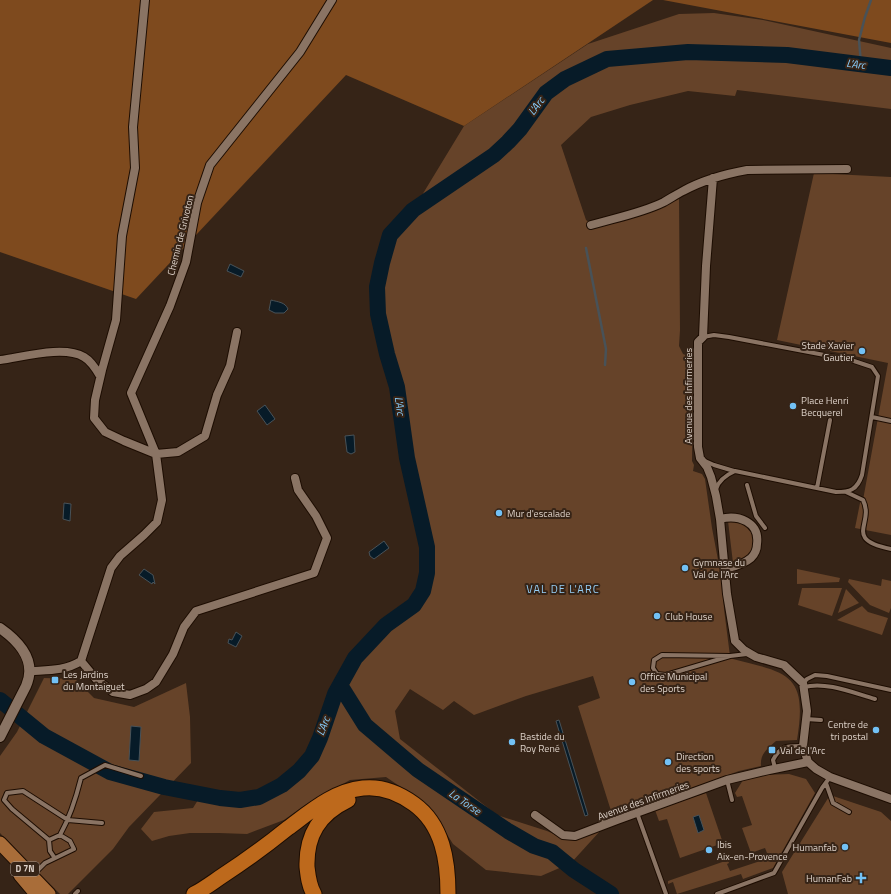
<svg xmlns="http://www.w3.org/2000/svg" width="891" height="894" viewBox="0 0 891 894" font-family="'Titillium Web',sans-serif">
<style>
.green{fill:#664329}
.forest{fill:#7e4a1e}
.water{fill:#071b28;stroke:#485258}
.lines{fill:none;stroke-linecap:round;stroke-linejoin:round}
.stream{stroke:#485258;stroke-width:2.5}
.river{stroke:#071b28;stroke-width:16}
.service-casing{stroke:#1d0d02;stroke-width:6}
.minor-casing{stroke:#1d0d02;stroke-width:10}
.tertiary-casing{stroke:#1d0d02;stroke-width:12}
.primary-casing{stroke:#1d0d02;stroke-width:15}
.motorway-casing{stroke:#1d0d02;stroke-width:17}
.service{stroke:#8a7464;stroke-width:4}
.minor{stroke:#8a7464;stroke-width:8}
.tertiary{stroke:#8a7464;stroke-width:10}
.primary{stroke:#a96d39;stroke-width:13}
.motorway{stroke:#bd691c;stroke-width:15}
.poi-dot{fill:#72c1f5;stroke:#362417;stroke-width:1.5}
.labels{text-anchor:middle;stroke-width:4;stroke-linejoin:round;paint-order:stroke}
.shield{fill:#362417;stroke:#ac9e94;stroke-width:1}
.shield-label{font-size:9px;font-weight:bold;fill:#ded2c9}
.street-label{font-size:10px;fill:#ded2c9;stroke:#362417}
.poi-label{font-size:10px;fill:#ded2c9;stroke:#362417;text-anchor:start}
.water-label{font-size:11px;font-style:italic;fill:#88cffe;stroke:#362417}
.neighbourhood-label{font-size:11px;letter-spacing:1px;fill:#96cef5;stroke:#362417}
</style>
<rect width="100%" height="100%" fill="#362417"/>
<path class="green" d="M 714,13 L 763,20 L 891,48 L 891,109 L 737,90 L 735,96 L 688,91 L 630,105 L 591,117 L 561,145 L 586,220 L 590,223 L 679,197 L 680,330 L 679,346 L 683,354 L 693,358 L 692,461 L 694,465 L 693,471 L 702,474 L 705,479 L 712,528 L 722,581 L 724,609 L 730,656 L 733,659 C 788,673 808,674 797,740 L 776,741 C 767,749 760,754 761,766 L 739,771 L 655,801 L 612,814 L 578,706 L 600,698 L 593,676 L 526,696 L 474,715 L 454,701 L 443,710 L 410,689 L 395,711 L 400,739 L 497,815 L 547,831 L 561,837 L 601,830 L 571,863 L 541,876 L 486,870 L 453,844 L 429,806 L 386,777 L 350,780 L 305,805 L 284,820 L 247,834 L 219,833 L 190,833 L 169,836 L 152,841 L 141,829 L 154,812 L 193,808 L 201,795 L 240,800 L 259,797 L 282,785 L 299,771 L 312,756 L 320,738 L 335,694 L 355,658 L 386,625 L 414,605 L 423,591 L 427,573 L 427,547 L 407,458 L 397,387 L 387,354 L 378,314 L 377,287 L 382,263 L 390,235 L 413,210 L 464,126 L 588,44 L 679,14 Z
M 814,173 L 891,177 L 891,535 L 855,528 L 860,503 L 863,500 L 888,363 L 777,340 Z
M 728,521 C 733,521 740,521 744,524 C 754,530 758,549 748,557 C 744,560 738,561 733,563 Z
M 797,569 L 840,578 L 839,582 L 797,584 Z
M 849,579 L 881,586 L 882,579 L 891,581 L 891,608 L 889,613 L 870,605 L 848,582 Z
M 802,588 L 842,588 L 832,616 L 798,605 Z
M 846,589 L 859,603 L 838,613 Z
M 862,606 L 868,612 L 888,618 L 882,635 L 837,620 Z
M 44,678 L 75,679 L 94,698 L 134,707 L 186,683 L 190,717 L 191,763 L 129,827 L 113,849 L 68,894 L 60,894 L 27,862 L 0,833 L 0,756 L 17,732 Z
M 789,774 L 806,779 L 815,793 L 773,868 L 743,879 L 741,874 L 677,894 L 673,882 L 668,884 L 668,881 L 728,860 L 729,863 L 727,864 L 730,871 L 769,858 L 765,848 L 751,853 L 742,828 L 752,825 L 742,796 L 737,797 L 735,793 L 743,780 L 763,775 Z
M 706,793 L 723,843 L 680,858 L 667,819 L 659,821 L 655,810 Z
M 830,795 L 881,812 L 891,821 L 891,894 L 788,894 L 782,872 Z"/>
<path class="forest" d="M 0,0 L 653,0 L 464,126 L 346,75 L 136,299 L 0,252 Z
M 663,0 L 891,0 L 891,43 Z"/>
<path class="water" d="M 230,264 L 244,271 L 241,277 L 227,271 Z
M 271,300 C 278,302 285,302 288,309 L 284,313 L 275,313 L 269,310 Z
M 265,405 L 275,419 L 267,425 L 257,411 Z
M 354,435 L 355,452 L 351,454 L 347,452 L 345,436 Z
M 64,503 L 71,504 L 70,521 L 63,519 Z
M 384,541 L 389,548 L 374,559 L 370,556 L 369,552 Z
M 144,569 L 153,575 L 155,584 L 153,582 L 152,584 L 139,575 Z
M 236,632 L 242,636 L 236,647 L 228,643 L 229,639 L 232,640 Z
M 559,720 L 588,815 L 585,816 L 556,721 Z
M 131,726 L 141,727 L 139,761 L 129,760 Z
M 699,815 L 704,830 L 698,833 L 693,817 Z"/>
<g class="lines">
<path class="stream" d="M 861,64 L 859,40 L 865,17 L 871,0
M 586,248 L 606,349 L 605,365"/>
<path class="river" d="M 340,685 L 365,725 L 418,770 L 508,831 L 534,846 L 552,852 L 574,870 L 611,894
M 0,700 L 44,736 L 110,772 L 164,787 L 220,798 L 240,800 L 259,797 L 282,785 L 299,771 L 312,756 L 320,738 L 335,694 L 355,658 L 386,625 L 414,605 L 423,591 L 427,573 L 427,547 L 407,458 L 397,387 L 387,354 L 378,314 L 377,287 L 382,263 L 390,235 L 413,210 L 494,155 L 508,142 L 520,129 L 546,93 L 565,79 L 607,59 L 688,52 L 787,55 L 891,68"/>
<defs>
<path id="service" d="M 703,337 L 714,335 L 729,337 L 851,360 L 872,367 L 878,376 L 862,475 C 857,490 850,492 836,492 L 735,471 C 726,475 719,480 716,489
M 872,417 L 891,421
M 705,461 L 714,465 L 734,471
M 747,485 L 756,516 L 765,528
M 817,488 L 830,420
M 846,492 L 863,500 C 875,524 842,539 891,549
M 730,656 L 666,675 L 657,674 L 653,668 L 654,660 L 662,655 L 730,656 L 747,654
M 803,683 L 807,679 L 815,675 L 827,676 L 891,690
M 804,687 C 826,681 854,693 875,699
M 806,719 L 821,720
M 775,768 L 773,760 C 781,745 787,746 803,746
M 727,780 L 732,800
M 826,783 L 833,803 L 849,812
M 637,813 L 666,894
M 601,817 L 605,824
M 60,835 C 70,817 76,798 81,778 L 105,765 L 141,776
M 49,840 L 12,809 L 4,800 L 7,793 L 23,791 L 68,820 L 102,823
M 33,875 L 45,863 L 74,849 L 70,841 L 60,835 L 49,840 L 50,851 L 54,857
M 75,894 L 78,891
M 717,894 L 774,873 L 822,788 L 830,777"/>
<path id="minor" d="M 713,178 L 706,266 L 703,337 L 698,342 L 698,447 L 700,458 L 707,467 L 711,477 L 716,496 L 720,519 L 727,594 L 735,641 L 744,650 L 749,653 L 756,657 L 784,665 L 803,683 L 807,711 L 803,746 L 808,762 L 816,769 L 830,777 L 891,799
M 591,225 C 615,218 642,213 664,202 C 671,198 677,194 683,191 C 703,180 725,174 747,170 L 847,169
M 237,332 L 230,366 L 217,395 L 205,436 L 178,452 L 156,454 L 131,393 L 170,306 L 186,262 L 197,203 L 210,165 L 300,52 L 332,0
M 0,360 C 23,357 64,345 84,357 C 91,361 96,369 100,376
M 720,519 C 738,514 760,522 757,544 C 757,549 755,554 751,558 C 744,564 737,566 728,568 L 725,575
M 81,661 L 96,679 L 113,692 L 130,695 L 146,689 L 156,682 L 173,654 L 184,627 L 196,611 L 314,573 L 327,538 L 316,516 L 298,490 L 295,478
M 31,671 C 49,670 65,671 81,661 L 111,568 L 120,556 L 144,535 L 157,522 L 162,500 L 156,454 L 124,441 L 105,432 L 94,418 L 95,400 L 102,370 L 116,320 L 122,236 L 135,168 L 133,127 L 145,0
M 535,815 L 563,835 L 575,836 L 617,820 L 727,780 L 769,770 L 808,762"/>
<path id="tertiary" d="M 0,628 C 20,642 37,661 26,686 L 0,737"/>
<path id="primary" d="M 0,843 L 49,894
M 20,875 L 36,894"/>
<path id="motorway" d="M 194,894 C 204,889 213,882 222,876 C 245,861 267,845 288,828 C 311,811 334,791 363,788 C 382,786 399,793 414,804 C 443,825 448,861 448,894
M 314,894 C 309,886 308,876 307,867 C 306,835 319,814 348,800"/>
</defs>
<use href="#service" class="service-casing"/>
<use href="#minor" class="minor-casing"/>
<use href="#tertiary" class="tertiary-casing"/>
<use href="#primary" class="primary-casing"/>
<use href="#motorway" class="motorway-casing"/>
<use href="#service" class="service"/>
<use href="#minor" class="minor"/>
<use href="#tertiary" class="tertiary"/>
<use href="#primary" class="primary"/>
<use href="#motorway" class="motorway"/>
</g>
<g class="poi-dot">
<circle cx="862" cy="351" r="4"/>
<circle cx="793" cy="406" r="4"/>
<circle cx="499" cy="513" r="4"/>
<circle cx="685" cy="568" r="4"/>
<circle cx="657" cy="616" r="4"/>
<rect x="51" y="676" width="8" height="8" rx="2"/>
<circle cx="632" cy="682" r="4"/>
<circle cx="876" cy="730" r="4"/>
<circle cx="512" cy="742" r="4"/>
<rect x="768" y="746" width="8" height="8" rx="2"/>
<circle cx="668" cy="762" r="4"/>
<circle cx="845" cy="847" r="4"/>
<circle cx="709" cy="850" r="4"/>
<path d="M859 872h4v4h4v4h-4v4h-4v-4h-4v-4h4z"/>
</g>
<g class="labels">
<rect class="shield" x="11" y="862" width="28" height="14" rx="3"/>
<g class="shield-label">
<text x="25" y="872">D 7N</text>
</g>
<g class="street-label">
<text transform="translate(180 235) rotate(-76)" y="4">Chemin de Grivoton</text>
<text transform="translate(688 396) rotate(-90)" y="4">Avenue des Infirmeries</text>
<text transform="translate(643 800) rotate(-20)" y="4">Avenue des Infirmeries</text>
</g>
<g class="poi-label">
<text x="854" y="349" text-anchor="end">Stade Xavier<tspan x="854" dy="12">Gautier</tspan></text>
<text x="801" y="404">Place Henri<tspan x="801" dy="12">Becquerel</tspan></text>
<text x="507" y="517">Mur d'escalade</text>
<text x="693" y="566">Gymnase du<tspan x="693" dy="12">Val de l'Arc</tspan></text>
<text x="665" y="620">Club House</text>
<text x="63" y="678">Les Jardins<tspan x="63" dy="12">du Montaiguet</tspan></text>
<text x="640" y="680">Office Municipal<tspan x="640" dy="12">des Sports</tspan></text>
<text x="868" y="728" text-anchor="end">Centre de<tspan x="868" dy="12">tri postal</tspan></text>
<text x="520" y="740">Bastide du<tspan x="520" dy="12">Roy René</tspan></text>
<text x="780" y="754">Val de l'Arc</text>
<text x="676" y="760">Direction<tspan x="676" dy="12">des sports</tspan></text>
<text x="717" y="848">Ibis<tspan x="717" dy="12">Aix-en-Provence</tspan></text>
<text x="837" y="851" text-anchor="end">Humanfab</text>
<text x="852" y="882" text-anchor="end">HumanFab</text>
</g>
<g class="water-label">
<text transform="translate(856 64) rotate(7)" y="4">L'Arc</text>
<text transform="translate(536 106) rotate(-53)" y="4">L'Arc</text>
<text transform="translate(400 406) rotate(82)" y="4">L'Arc</text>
<text transform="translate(323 726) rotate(-69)" y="4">L'Arc</text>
<text transform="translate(465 802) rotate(34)" y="4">La Torse</text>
</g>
<g class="neighbourhood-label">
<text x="563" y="593">VAL DE L'ARC</text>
</g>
</g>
</svg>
